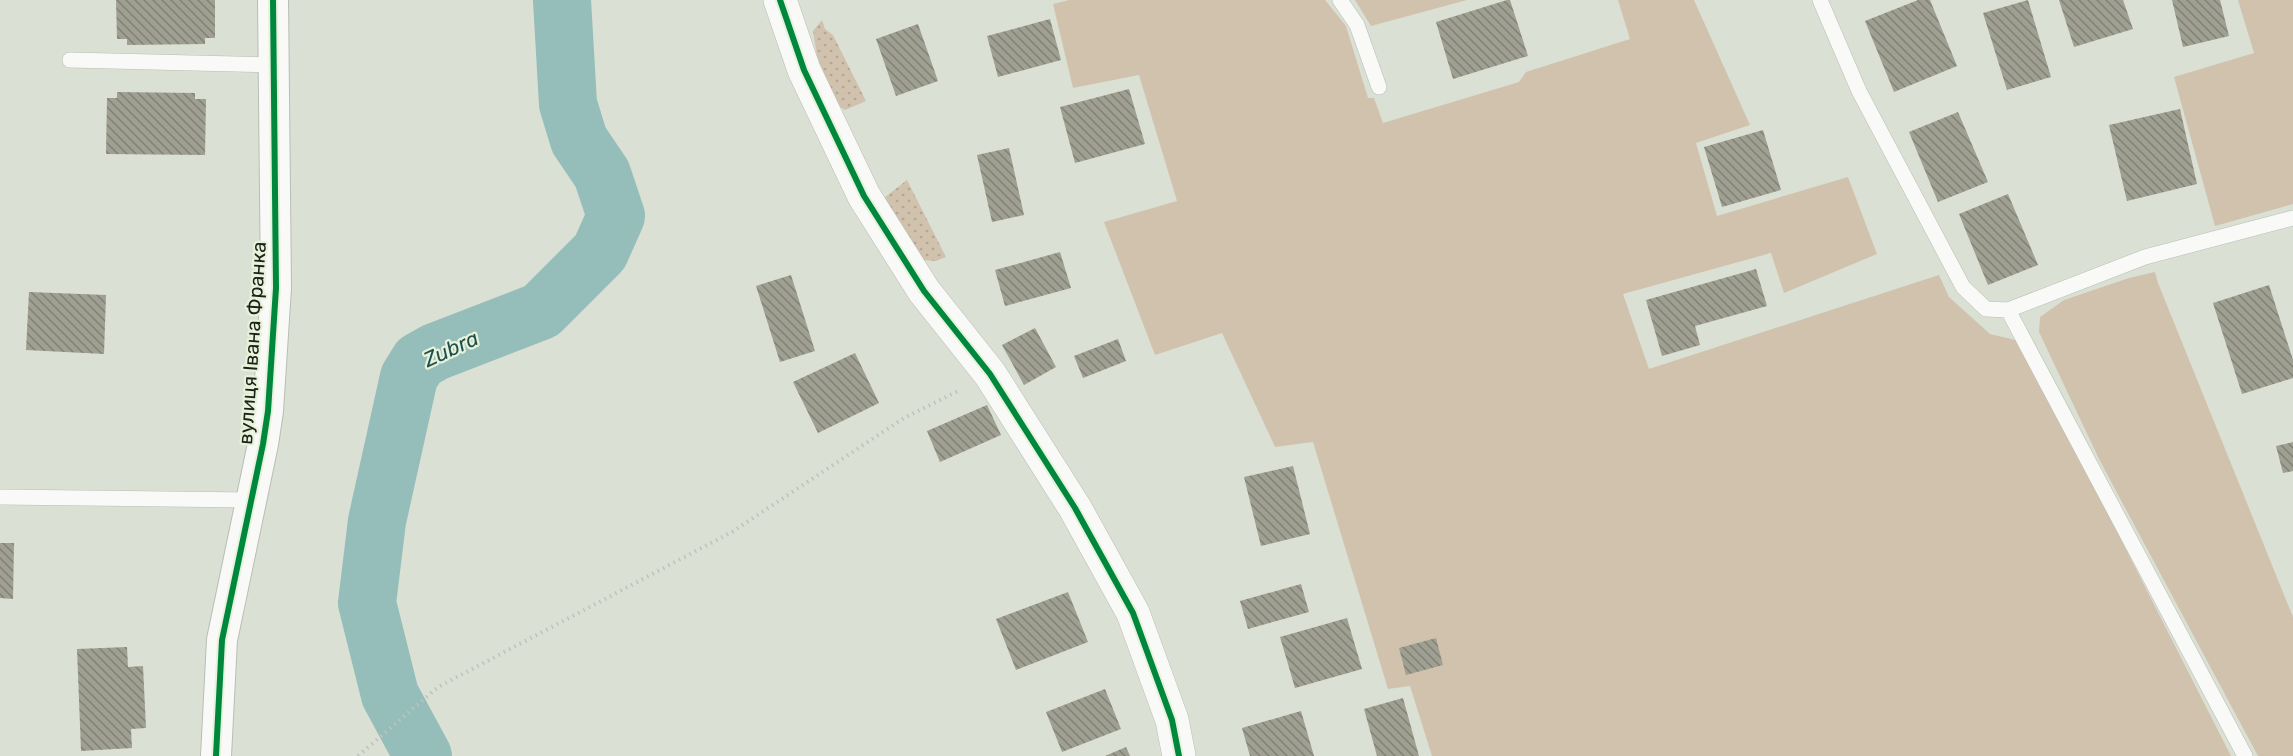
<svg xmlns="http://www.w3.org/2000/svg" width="2293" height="756" viewBox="0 0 2293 756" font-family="Rubik,sans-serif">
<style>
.grass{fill:url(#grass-dots)}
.garden{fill:#d1c2ae}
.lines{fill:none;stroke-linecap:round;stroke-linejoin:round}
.river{stroke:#95bdb9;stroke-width:58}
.building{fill:url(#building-back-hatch)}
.service-casing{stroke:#b9bdb4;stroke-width:16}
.minor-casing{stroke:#b9bdb4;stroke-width:32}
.tertiary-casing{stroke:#b9bdb4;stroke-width:34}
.path{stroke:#c0c1be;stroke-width:4;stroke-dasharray:1.5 4.5;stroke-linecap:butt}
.service{stroke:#f9faf8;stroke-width:15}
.minor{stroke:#f9faf8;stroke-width:30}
.tertiary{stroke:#f9faf8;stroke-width:33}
.cycleway-casing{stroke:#e7f2db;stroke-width:10}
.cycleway{stroke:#00873e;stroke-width:6}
.labels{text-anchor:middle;stroke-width:4.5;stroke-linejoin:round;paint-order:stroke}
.street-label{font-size:20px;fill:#1d2119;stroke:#e7f2db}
.water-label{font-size:21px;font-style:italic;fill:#1e4f4f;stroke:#e7f2db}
</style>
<defs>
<pattern id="grass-dots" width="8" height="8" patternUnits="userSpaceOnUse" patternTransform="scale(1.5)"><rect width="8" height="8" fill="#d1c2ae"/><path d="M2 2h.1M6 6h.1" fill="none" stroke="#b3a695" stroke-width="1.8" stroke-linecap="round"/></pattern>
<pattern id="building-back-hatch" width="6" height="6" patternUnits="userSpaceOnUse" patternTransform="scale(1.5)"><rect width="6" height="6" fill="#9f9f92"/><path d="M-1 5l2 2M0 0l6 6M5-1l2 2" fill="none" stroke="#818176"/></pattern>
</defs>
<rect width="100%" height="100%" fill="#dae0d3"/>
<path class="grass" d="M 822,20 L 825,29 L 833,35 L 866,101 L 845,110 L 837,105 L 817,56 L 813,31 Z
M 907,180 L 946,257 L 936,261 L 922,260 L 884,198 Z"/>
<path class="garden" d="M 1069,0 L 1325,0 L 1346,26 L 1368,98 L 1374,98 L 1383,123 L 1519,82 L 1526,72 L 1630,39 L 1618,0 L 1694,0 L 1750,125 L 1696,143 L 1717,216 L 1848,177 L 1877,254 L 1784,293 L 1771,253 L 1623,294 L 1649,369 L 1939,275 L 1949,297 L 1990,334 L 2020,341 L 2231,756 L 1432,756 L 1410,686 L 1388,689 L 1313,442 L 1275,447 L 1222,333 L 1155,355 L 1104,222 L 1177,201 L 1139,75 L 1073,88 L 1053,4 Z
M 1355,0 L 1467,0 L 1371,26 Z
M 2238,0 L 2293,0 L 2293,204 L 2215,226 L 2174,77 L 2254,53 Z
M 2155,272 L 2158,283 L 2293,617 L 2293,756 L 2258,756 L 2100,461 L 2039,332 L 2040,317 L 2064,300 L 2129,278 Z"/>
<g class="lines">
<path class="river" d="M 423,756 L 390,695 L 367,603 L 377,521 L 409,377 L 419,361 L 435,352 L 541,311 L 600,252 L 616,216 L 602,174 L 579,140 L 568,104 L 562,0"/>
</g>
<path class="building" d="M 116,0 L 215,0 L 215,38 L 205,38 L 205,44 L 127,45 L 127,39 L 117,39 Z
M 1507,0 L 1510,0 L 1528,56 L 1453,79 L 1436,22 Z
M 1918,0 L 1930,0 L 1957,66 L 1894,92 L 1865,21 Z
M 2028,0 L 2051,77 L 2007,90 L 1983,13 Z
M 2059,0 L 2123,0 L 2133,29 L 2074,47 Z
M 2172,0 L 2220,0 L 2229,36 L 2183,47 Z
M 1050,19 L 1061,60 L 998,77 L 987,36 Z
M 918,24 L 938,81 L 896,96 L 876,39 Z
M 1129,89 L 1145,144 L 1075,163 L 1060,107 Z
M 117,92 L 195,93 L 195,99 L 206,99 L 205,155 L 106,154 L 107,98 L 117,98 Z
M 2180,109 L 2197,184 L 2127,201 L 2109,125 Z
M 1958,112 L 1988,182 L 1938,202 L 1909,132 Z
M 1763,130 L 1781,190 L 1722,207 L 1704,147 Z
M 1009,148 L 1024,215 L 992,222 L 977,155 Z
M 2008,194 L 2038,265 L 1988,285 L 1959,214 Z
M 1060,252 L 1071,288 L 1005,306 L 995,270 Z
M 1756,269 L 1767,306 L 1695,326 L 1700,345 L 1662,356 L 1646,300 Z
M 791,275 L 815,351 L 780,362 L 756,286 Z
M 2269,285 L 2293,360 L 2293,378 L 2242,394 L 2213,303 Z
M 29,292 L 106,295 L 104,354 L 26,350 Z
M 1035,328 L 1056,367 L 1024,385 L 1002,345 Z
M 1118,339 L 1126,361 L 1083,378 L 1074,356 Z
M 855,353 L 879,403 L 818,433 L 793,382 Z
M 987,405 L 1001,435 L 940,462 L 927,431 Z
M 2293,442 L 2293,471 L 2283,473 L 2276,446 Z
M 1293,466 L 1310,534 L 1261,546 L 1244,477 Z
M 0,543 L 14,543 L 13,599 L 0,598 Z
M 1301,584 L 1309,612 L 1248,629 L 1240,601 Z
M 1068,592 L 1088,642 L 1016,670 L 996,619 Z
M 1347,618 L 1362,669 L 1295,688 L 1280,637 Z
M 1436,638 L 1443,665 L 1406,675 L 1399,648 Z
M 127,647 L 128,667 L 143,666 L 146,728 L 131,729 L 132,748 L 81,751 L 77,649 Z
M 1105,689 L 1121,729 L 1062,752 L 1046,712 Z
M 1403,698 L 1419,756 L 1377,756 L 1364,709 Z
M 1301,711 L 1314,756 L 1250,756 L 1242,728 Z
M 1126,747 L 1130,756 L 1105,756 Z"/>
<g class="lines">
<defs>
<path id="service" d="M 1340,0 L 1357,25 L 1379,87
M 1820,0 L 1859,91 L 1963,287 L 1986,309 L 2008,310
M 70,60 L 275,65
M 0,497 L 250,500
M 2245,756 L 2008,310 L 2145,257 L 2293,218"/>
<path id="minor" d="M 216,756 L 222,640 L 263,444 L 268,411 L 276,288 L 273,0"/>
<path id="tertiary" d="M 780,0 L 804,70 L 864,196 L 924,291 L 990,374 L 1075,508 L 1133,613 L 1172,720 L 1179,756"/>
</defs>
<use href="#service" class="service-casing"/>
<use href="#minor" class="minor-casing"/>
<use href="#tertiary" class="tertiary-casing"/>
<path class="path" d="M 358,756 L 438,687 L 732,532 L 904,418 L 960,390"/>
<use href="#service" class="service"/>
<use href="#minor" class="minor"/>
<use href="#tertiary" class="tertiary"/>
<defs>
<path id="cycleway" d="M 780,0 L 804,70 L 864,196 L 924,291 L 990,374 L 1075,508 L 1133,613 L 1172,720 L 1179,756
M 216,756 L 222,640 L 263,444 L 268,411 L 276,288 L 273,0"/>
</defs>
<use href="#cycleway" class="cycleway-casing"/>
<use href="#cycleway" class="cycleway"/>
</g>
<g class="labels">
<g class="street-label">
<text transform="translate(252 343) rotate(-86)" y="7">вулиця Івана Франка</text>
</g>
<g class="water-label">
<text transform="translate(451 349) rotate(-25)" y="7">Zubra</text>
</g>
</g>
</svg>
